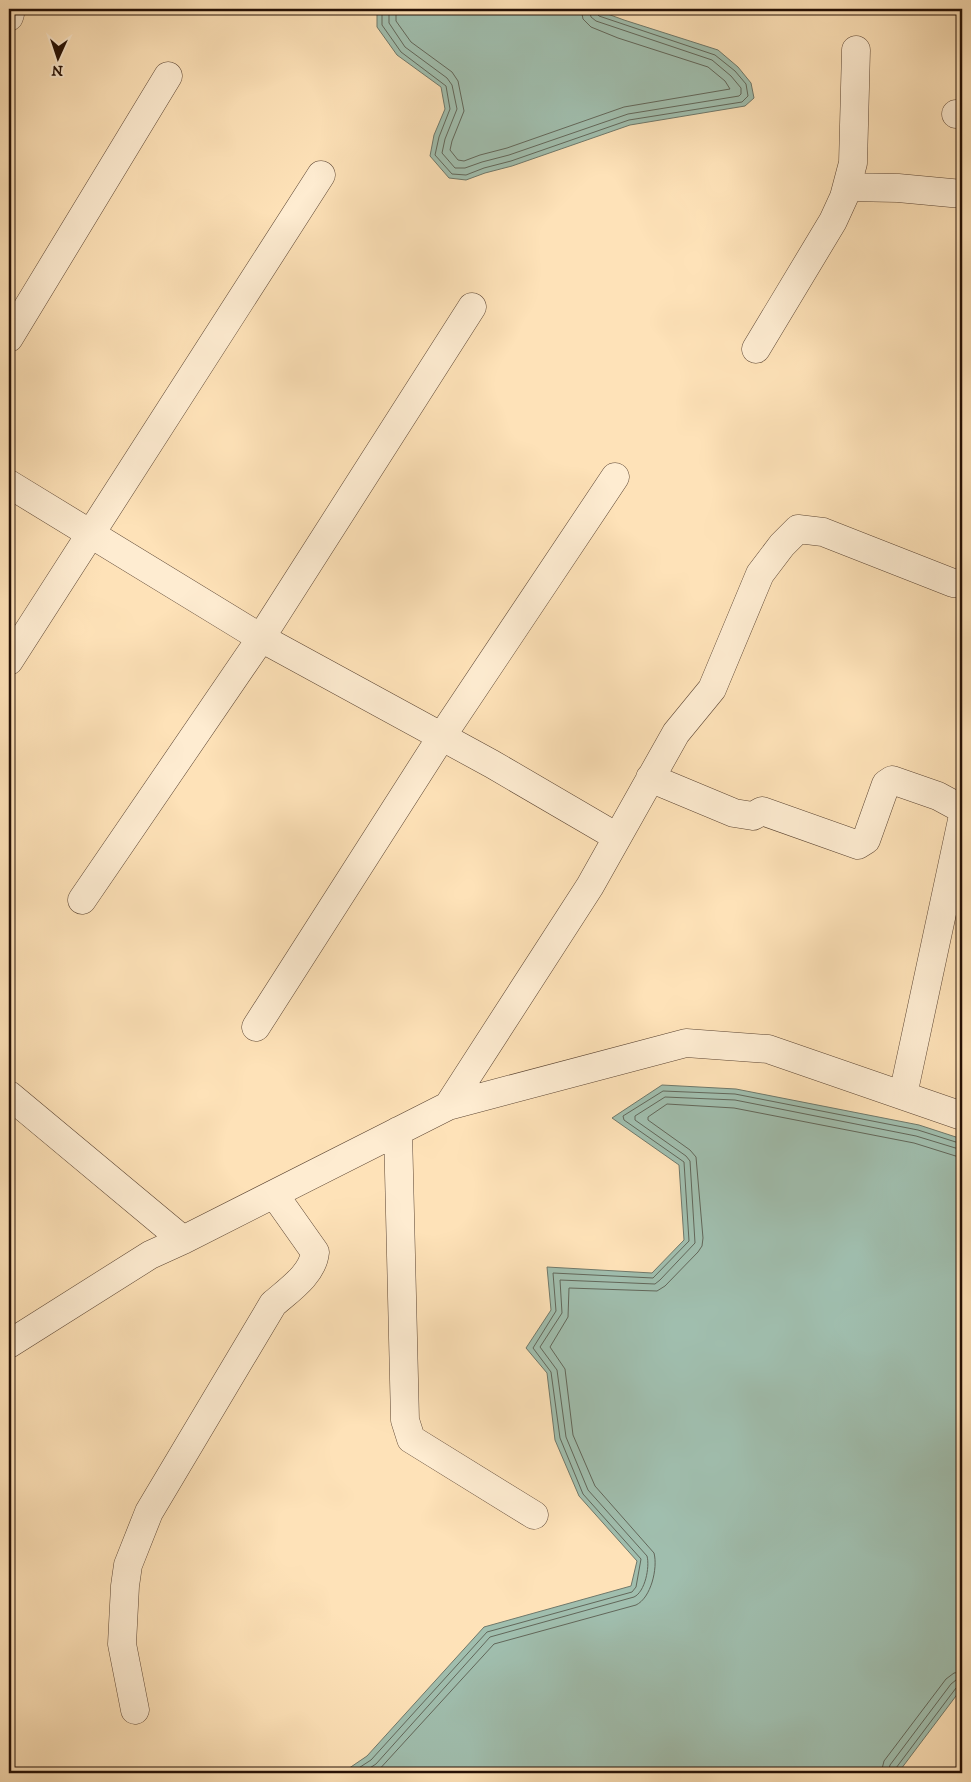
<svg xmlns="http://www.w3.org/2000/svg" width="971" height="1782" viewBox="0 0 971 1782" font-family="'IM FELL DW Pica',serif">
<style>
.water{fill:#a0beae;stroke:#6f786a}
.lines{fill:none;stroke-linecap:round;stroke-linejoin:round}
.shore{stroke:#62675a;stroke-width:1}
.street-casing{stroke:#5b4432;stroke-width:29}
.street{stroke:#feecd1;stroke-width:28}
</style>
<rect width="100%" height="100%" fill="#fee2b8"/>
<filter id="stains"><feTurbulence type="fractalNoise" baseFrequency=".004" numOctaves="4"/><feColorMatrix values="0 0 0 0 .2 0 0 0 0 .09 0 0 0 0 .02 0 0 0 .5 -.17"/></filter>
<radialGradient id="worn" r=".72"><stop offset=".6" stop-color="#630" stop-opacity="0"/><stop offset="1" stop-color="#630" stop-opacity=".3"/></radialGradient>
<path class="water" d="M 377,9 L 594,9 L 624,20 L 718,50 L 738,67 L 751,83 L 754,98 L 745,106 L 630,125 L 512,166 L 485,173 L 466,180 L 449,178 L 430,156 L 434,135 L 445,109 L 441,87 L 397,55 L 377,27 Z
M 662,1085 L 736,1089 L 919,1125 L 962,1139 L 962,1688 L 898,1773 L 342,1773 L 367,1756 L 484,1627 L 631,1586 L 637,1561 L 579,1496 L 555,1440 L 547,1373 L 526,1348 L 551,1310 L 547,1267 L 652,1273 L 684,1240 L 679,1165 L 612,1118 Z"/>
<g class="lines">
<path class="shore" d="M 382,9 L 382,25 L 401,52 L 446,86 L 450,109 L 439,137 L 435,155 L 452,174 L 466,175 L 484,168 L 511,161 L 629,120 L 742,102 L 748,96 L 746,84 L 735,71 L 715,55 L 599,16 L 596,13 L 595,9
M 389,9 L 389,23 L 405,47 L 447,78 L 452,85 L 457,109 L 445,139 L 442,153 L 455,168 L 465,168 L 482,162 L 509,155 L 628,114 L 739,96 L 741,94 L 741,88 L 731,76 L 712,60 L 596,21 L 591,17 L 589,9
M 396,9 L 396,21 L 411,42 L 452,72 L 458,81 L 464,111 L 452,141 L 450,150 L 458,160 L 464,161 L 480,155 L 507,148 L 624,107 L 730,89 L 725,81 L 708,67 L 618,38 L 591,27 L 583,19 L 581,9
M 351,1773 L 371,1760 L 487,1632 L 632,1592 L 636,1587 L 641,1559 L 583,1494 L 560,1438 L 551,1372 L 533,1348 L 556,1311 L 553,1273 L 653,1278 L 689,1241 L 684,1162 L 624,1120 L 623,1116 L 663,1091 L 735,1094 L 918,1130 L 962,1144
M 362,1773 L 376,1764 L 490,1637 L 634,1597 C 645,1592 650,1567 647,1556 L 588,1490 L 566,1437 L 557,1370 L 540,1347 L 562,1313 L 560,1280 L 655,1284 L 660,1280 L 695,1243 L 690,1161 L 686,1156 L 635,1120 L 635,1116 L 665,1097 L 735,1100 L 916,1136 L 962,1150
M 376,1773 L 494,1644 L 636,1605 C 651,1598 658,1568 654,1553 L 595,1486 L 573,1435 L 565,1369 L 550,1347 L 568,1317 L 569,1288 L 657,1291 L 665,1286 L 698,1252 L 702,1246 L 703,1238 L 696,1157 L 690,1150 L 648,1120 L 648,1117 L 667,1104 L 734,1108 L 914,1143 L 962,1158
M 881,1773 L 884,1761 L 946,1679 L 954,1673 L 962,1672
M 888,1773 L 890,1765 L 951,1684 L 956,1680 L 962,1679
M 894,1773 L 896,1768 L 956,1688 L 962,1685"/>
<defs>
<path id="street" d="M 9,17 L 10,14
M 956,114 L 962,114
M 847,187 L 898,188 L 962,194
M 9,338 L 168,76
M 756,349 L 833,221 L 844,197 L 853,163 L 856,50
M 9,484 L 261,638 L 492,764 L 617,837
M 9,661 L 321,175
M 650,778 L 734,813 L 753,816 L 762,811 L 858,845 L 866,840 L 886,784 L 892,780 L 938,796 L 962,809
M 82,900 L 255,647 L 472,307
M 256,1027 L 442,736 L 615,477
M 9,1095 L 183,1240
M 903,1095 L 962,820
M 448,1106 L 590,886 L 676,733 L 712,689 L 760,574 L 782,545 L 798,529 L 823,532 L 953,583 L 962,584
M 398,1131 L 405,1420 L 411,1439 L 534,1515
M 9,1344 L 150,1255 L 183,1240 L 448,1106 L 686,1043 L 768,1049 L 962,1116
M 135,1710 L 122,1644 L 125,1586 L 128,1565 L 149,1512 L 273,1304 C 289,1290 313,1274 315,1252 L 274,1194"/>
</defs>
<use href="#street" class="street-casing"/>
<use href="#street" class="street"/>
</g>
<rect width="971" height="1782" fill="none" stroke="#fee2b8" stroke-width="30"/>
<rect x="10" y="10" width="951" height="1762" fill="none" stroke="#251005" stroke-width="2.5"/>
<rect x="15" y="15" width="941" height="1752" fill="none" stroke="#251005"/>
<g transform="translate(58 58) rotate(183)" stroke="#feecd1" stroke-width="4" paint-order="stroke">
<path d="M0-4L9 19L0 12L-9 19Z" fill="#251005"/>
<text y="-8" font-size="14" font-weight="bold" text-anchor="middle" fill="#251005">N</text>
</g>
<rect width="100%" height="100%" filter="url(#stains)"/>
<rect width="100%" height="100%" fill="url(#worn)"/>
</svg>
